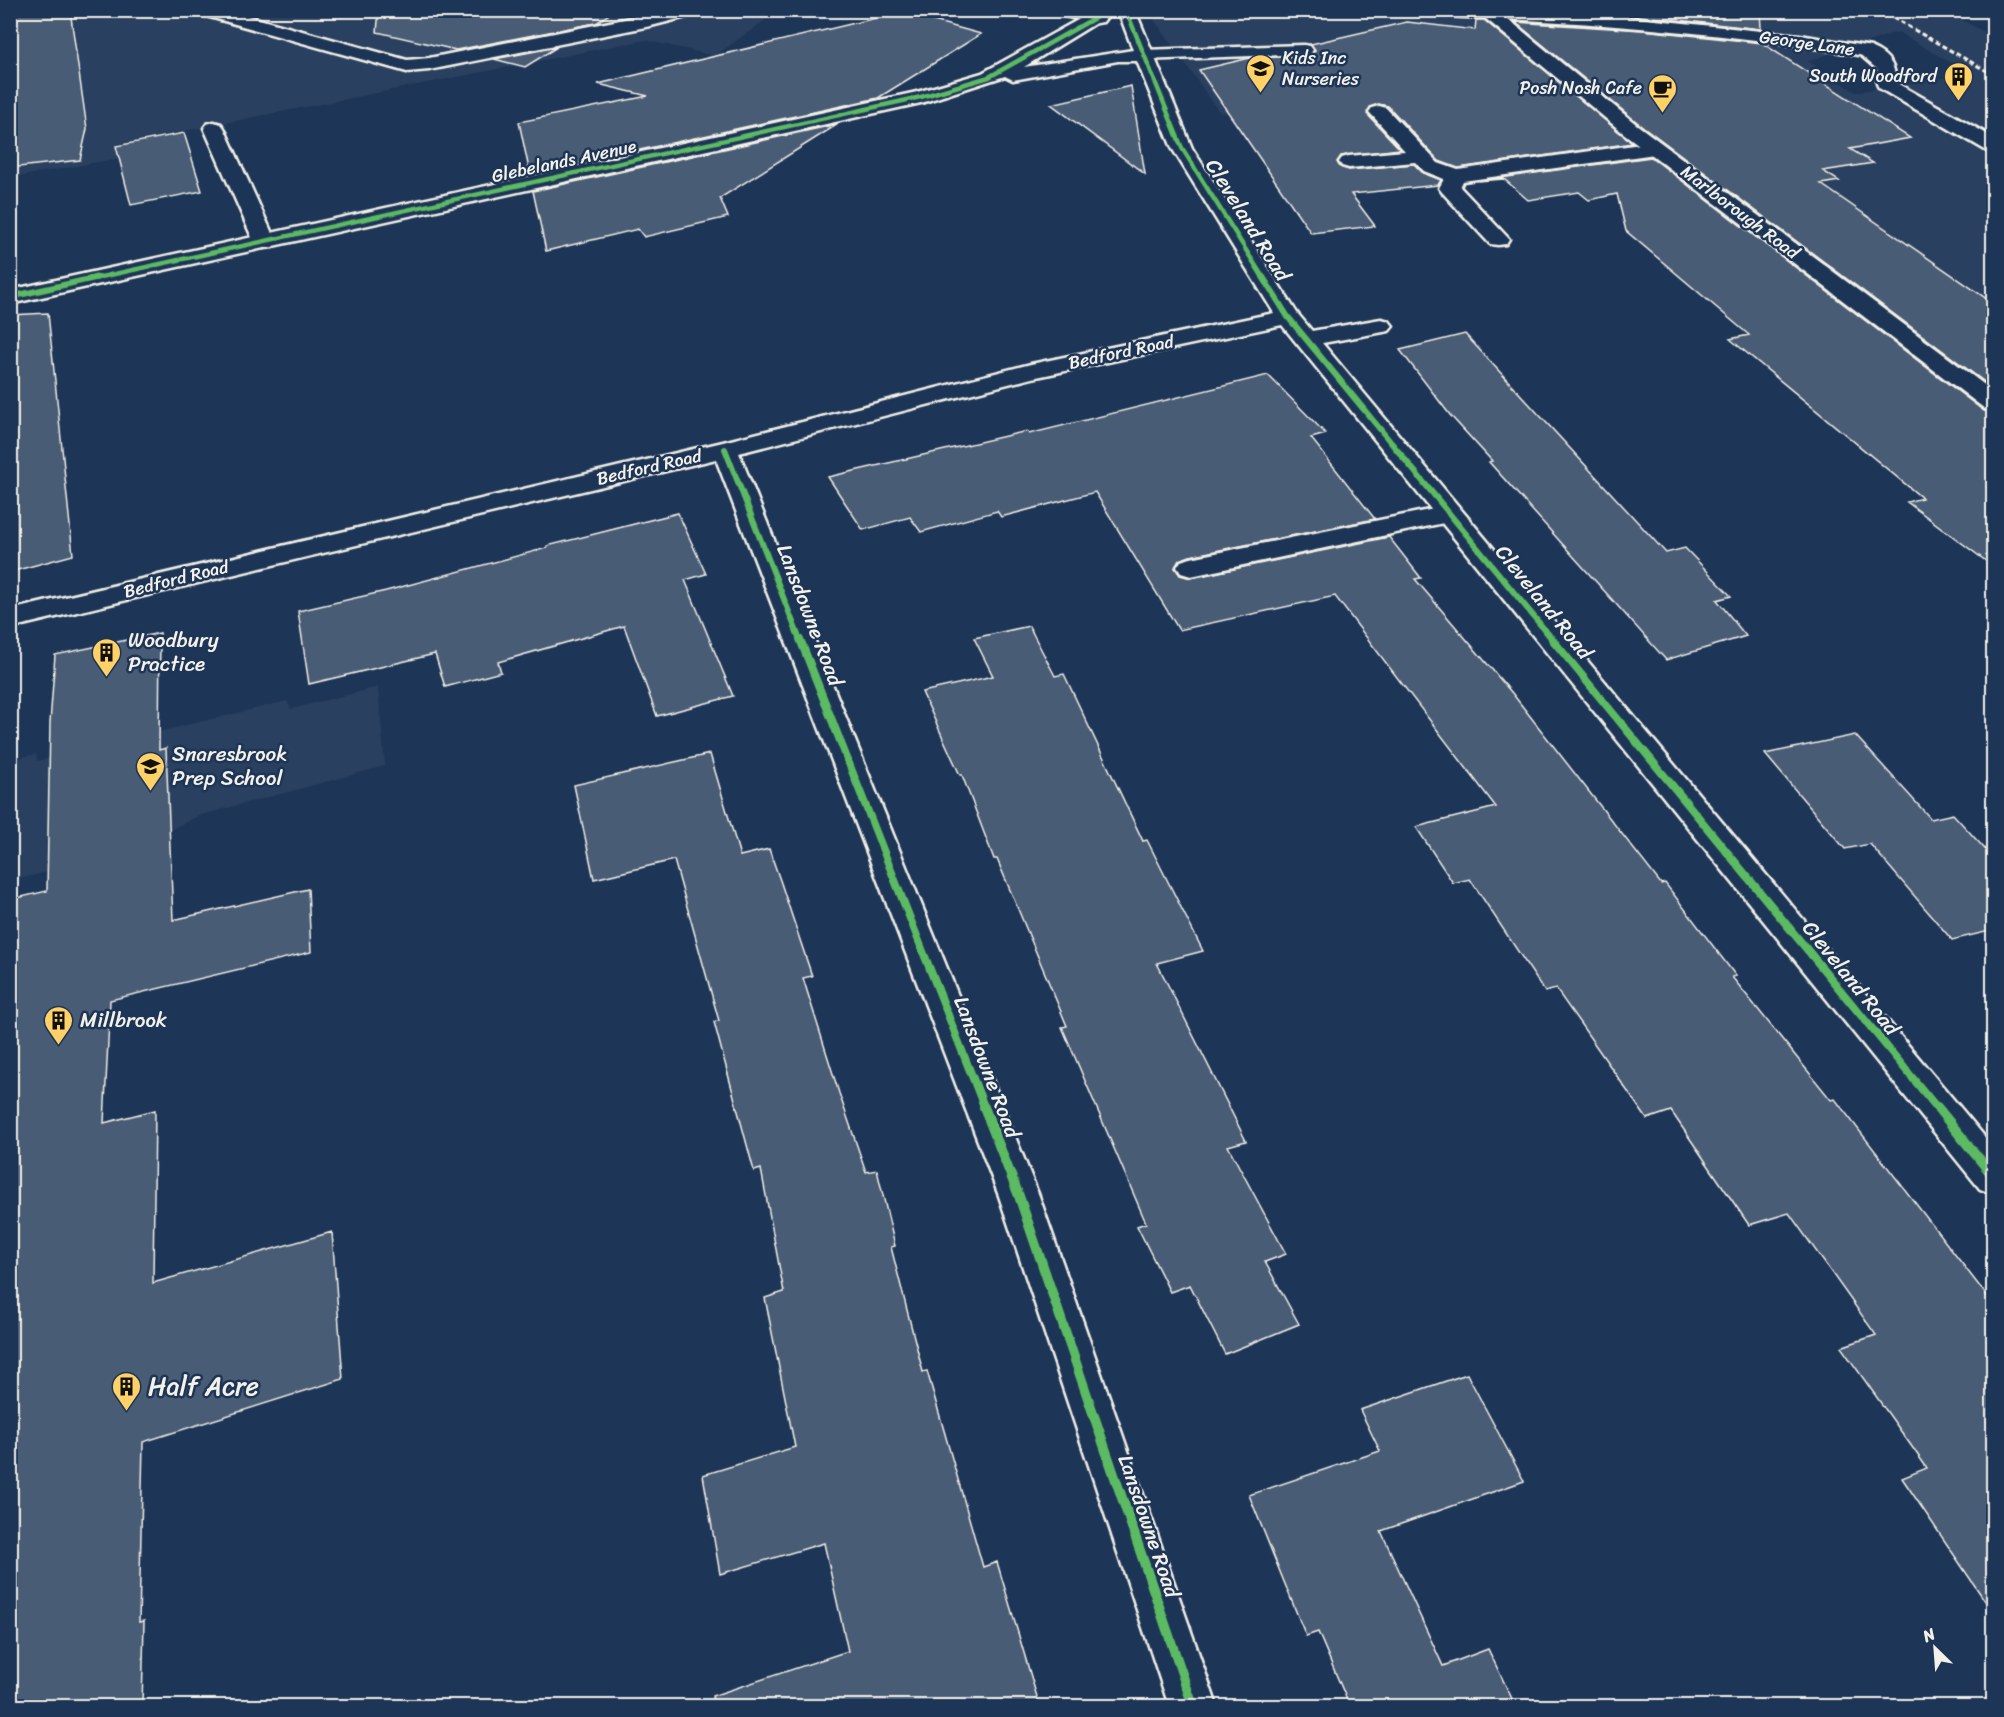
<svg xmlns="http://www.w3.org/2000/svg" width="2004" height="1717" viewBox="0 0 2004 1717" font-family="Sriracha,sans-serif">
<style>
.built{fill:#2a4060;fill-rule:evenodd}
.building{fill:#485b74;stroke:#f4f1e8;stroke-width:1.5}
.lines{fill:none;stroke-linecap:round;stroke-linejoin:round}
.service-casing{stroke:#f4f1e8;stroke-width:5}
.minor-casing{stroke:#f4f1e8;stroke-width:5}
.service{fill:#1d3557;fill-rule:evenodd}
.minor{fill:#1d3557;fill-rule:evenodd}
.rail{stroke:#f4f1e8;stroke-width:3;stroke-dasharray:5 3;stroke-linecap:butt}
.cycleway-far3-casing{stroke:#1d3557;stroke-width:7}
.cycleway-far2-casing{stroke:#1d3557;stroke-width:9}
.cycleway-far1-casing{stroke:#1d3557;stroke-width:11}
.cycleway-casing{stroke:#1d3557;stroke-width:14}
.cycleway-far3{stroke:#5cba63;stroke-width:4.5}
.cycleway-far2{stroke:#5cba63;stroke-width:6}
.cycleway-far1{stroke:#5cba63;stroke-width:8}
.cycleway{stroke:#5cba63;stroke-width:10}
.labels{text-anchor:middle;stroke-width:5;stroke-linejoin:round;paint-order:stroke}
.far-street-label{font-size:18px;fill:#f4f1e8;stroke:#1d3557}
.far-poi-label{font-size:18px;fill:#f4f1e8;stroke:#1d3557;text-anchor:end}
.street-label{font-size:21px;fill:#f4f1e8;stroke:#1d3557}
.poi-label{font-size:21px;fill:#f4f1e8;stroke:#1d3557;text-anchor:start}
.near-poi-label{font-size:26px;fill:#f4f1e8;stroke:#1d3557;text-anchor:start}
</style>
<rect width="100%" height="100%" fill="#1d3557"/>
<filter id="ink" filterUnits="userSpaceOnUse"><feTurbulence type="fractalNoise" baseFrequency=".0167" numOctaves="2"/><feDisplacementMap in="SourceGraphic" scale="12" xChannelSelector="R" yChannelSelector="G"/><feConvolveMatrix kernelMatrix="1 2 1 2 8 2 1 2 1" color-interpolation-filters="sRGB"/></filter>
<g filter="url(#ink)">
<path class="built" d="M 11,11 L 778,11 L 715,56 L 645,40 L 118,144 L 120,158 L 11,178 Z
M 1148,11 L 1946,11 L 1993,37 L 1993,378 L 1600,82 L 1220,113 ZM 1898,32 L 1970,74 L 1856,92 L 1808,61 Z
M 378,687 L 385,766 L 198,816 L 124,853 L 11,881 L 10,760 L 36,754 L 37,761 L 287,701 L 291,709 Z"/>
<path class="building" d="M 10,10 L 70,10 L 87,129 L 80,160 L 10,168 Z
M 379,10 L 615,10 L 596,23 L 456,50 L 377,32 Z
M 1585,10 L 1760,10 L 1761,29 Z
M 901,12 L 981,34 L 878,98 L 530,174 L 519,122 L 648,96 L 598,84 Z
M 1476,20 L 1484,20 L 1633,143 L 1458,168 L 1439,161 L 1388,106 L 1378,104 L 1370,107 L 1367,114 L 1400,149 L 1341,156 L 1337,162 L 1340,167 L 1349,170 L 1414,164 L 1423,173 L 1441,180 L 1438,185 L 1351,194 L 1375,226 L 1311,233 L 1199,70 L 1250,58 L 1310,56 L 1315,50 L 1311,44 L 1407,22 L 1475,30 Z
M 1515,22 L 1642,30 L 1762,43 L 1910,138 L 1850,149 L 1873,163 L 1823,171 L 1839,181 L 1821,184 L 1994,304 L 1994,389 L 1637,122 Z
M 557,47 L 525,67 L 494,59 Z
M 1131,86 L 1145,174 L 1051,104 Z
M 838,124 L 720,198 L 728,217 L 644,237 L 638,229 L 546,251 L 533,191 Z
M 184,133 L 202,191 L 131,205 L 116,146 Z
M 1651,157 L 1984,411 L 1994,413 L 1994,567 L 1907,502 L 1922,498 L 1730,339 L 1749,335 L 1626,231 L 1617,194 L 1589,200 L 1579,192 L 1528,200 L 1504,179 L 1478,181 Z
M 48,313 L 73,555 L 10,572 L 10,315 Z
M 1465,334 L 1666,553 L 1685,548 L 1731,596 L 1717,600 L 1746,636 L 1666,660 L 1489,462 L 1492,461 L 1450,415 L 1400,350 Z
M 1268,375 L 1326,434 L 1311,438 L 1375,519 L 1190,556 L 1179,560 L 1175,568 L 1180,575 L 1191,578 L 1389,537 L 1421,578 L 1415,579 L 1512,693 L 1661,884 L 1665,883 L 1736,976 L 1732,977 L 1831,1100 L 1835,1099 L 1994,1305 L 1994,1614 L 1902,1478 L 1927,1468 L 1841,1347 L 1876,1335 L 1789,1213 L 1749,1225 L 1671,1111 L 1647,1119 L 1556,989 L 1545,992 L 1470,879 L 1453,883 L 1416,827 L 1496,807 L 1335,596 L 1179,630 L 1095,492 L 1001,517 L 997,511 L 921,532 L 910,517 L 863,530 L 828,477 L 1027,431 L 1029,434 Z
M 678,513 L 706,574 L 685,580 L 733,696 L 657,716 L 624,626 L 498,662 L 501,672 L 445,687 L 435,654 L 309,684 L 298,611 L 386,591 L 547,548 L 547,546 Z
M 1029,626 L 1055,676 L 1064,674 L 1143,841 L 1147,840 L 1203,951 L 1157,963 L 1246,1141 L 1228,1146 L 1286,1254 L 1265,1262 L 1299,1324 L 1225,1354 L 1190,1285 L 1170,1292 L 1137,1226 L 1146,1223 L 1062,1027 L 1067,1026 L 997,859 L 994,859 L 962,775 L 960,775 L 922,692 L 993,676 L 974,638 Z
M 160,633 L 159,750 L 166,748 L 173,920 L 308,889 L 311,952 L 110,1000 L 104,1123 L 155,1110 L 153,1283 L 332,1232 L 343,1379 L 143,1442 L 139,1622 L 144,1621 L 142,1707 L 10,1707 L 10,955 L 17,898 L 47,891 L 50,723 L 55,655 Z
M 1855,735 L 1931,819 L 1953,814 L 1994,859 L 1994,930 L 1952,940 L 1870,844 L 1845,849 L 1765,754 Z
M 710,754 L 740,856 L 769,849 L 781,883 L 812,976 L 803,978 L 839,1093 L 866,1172 L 877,1170 L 895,1246 L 891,1247 L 907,1310 L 923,1372 L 927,1371 L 983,1567 L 997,1562 L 1040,1707 L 714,1707 L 712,1696 L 848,1651 L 824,1543 L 720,1574 L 703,1475 L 795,1447 L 765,1298 L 784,1292 L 761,1169 L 754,1171 L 714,1022 L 719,1021 L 674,860 L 594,879 L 574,785 Z
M 1467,1374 L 1524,1481 L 1381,1531 L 1443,1666 L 1488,1649 L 1516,1707 L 1350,1707 L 1318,1632 L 1306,1636 L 1249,1495 L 1380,1451 L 1360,1410 Z"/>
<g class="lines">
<defs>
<path id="service" d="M 197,10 L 226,10 L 407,60 L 429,58 L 670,10 L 700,10 L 698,14 L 651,26 L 429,70 L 407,72 L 199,14 Z
M 1053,10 L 1087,10 L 1103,14 L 1106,18 L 1103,22 L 1097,23 L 1055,14 Z
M 1304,45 L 1310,46 L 1313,50 L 1310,54 L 1142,60 L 1136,59 L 1133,55 L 1136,51 L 1142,50 Z
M 1865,46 C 1883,50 1897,63 1895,82 L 1994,138 L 1994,153 L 1987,151 L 1879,88 L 1877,84 L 1878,70 L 1856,51 L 1859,47 Z
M 1379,106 L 1386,108 L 1438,163 L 1458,170 L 1655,142 L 1662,144 L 1665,148 L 1662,152 L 1655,154 L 1463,181 L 1460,187 L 1509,239 L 1506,244 L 1498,245 L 1490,244 L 1442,192 L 1439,188 L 1444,179 L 1424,171 L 1415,162 L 1349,168 L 1342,166 L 1339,162 L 1342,158 L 1349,156 L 1405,151 L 1369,112 L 1372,108 Z
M 214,122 L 221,124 L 224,128 L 276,242 L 273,247 L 265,248 L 257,247 L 254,242 L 204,128 L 207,124 Z
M 1381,319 L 1389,321 L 1393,326 L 1389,331 L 1306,346 L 1298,344 L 1294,339 L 1298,334 L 1306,332 Z
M 1449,506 L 1458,508 L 1462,514 L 1458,520 L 1191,576 L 1181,573 L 1177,567 L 1181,561 L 1191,558 Z"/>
<path id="minor" d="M 1096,10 L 1117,10 L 1024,67 L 1133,50 L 1118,10 L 1135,10 L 1192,148 L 1297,313 L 1994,1148 L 1994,1194 L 1980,1189 L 1282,325 L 1032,378 L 739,453 L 1039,1196 L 1217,1706 L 1169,1706 L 999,1196 L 716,459 L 10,628 L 10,610 L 723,442 L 1031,364 L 1274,313 L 1172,148 L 1137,61 L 1118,61 L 1013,80 L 1005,76 L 921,103 L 10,304 L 10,290 L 917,92 L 982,73 Z
M 1419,10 L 1578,12 L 1800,35 L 1871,47 L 1874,51 L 1871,55 L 1865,56 C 1747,36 1627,25 1508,19 L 1636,124 L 1994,392 L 1994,411 L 1985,409 L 1622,132 L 1485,18 L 1427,15 Z"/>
</defs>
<use href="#service" class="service-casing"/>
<use href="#minor" class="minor-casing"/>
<use href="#service" class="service"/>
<use href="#minor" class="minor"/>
<path class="rail" d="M 1879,10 L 1994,75"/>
<defs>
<path id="cycleway-far3" d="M 1126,10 L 1182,148 L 1264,279
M 92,279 L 921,97 L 989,77 L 1109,10"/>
<path id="cycleway-far2" d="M 1263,277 L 1288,317 L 1553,640
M 10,297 L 99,277
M 725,449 L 800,640"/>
<path id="cycleway-far1" d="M 800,639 L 985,1109
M 1552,639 L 1938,1109"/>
<path id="cycleway" d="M 984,1107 L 1019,1196 L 1193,1706
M 1937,1107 L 1994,1177"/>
</defs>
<use href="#cycleway-far3" class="cycleway-far3-casing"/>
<use href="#cycleway-far2" class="cycleway-far2-casing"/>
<use href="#cycleway-far1" class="cycleway-far1-casing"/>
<use href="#cycleway" class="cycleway-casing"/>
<use href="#cycleway-far3" class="cycleway-far3"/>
<use href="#cycleway-far2" class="cycleway-far2"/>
<use href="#cycleway-far1" class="cycleway-far1"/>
<use href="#cycleway" class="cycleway"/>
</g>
</g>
<defs>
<symbol id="school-pin" viewBox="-11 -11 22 30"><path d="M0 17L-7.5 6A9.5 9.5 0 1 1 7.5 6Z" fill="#ffd166" stroke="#1d3557"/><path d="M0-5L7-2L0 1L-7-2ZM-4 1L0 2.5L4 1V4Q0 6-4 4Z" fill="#111"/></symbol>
<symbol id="building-pin" viewBox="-11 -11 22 30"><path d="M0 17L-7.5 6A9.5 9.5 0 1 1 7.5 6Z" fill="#ffd166" stroke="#1d3557"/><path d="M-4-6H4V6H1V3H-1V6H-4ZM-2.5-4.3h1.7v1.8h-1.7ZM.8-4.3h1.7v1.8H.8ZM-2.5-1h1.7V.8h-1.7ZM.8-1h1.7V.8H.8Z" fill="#111"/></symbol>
<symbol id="cafe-pin" viewBox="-11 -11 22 30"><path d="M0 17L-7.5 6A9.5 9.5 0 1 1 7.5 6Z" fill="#ffd166" stroke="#1d3557"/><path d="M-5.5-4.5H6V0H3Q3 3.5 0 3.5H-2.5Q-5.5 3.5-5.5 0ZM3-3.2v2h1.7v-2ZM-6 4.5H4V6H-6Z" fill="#111"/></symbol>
</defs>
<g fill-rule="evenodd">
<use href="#school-pin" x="1244" y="52" width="33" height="45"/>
<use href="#building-pin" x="1942" y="60" width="33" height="45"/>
<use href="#cafe-pin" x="1646" y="72" width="33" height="45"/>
<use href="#building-pin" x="90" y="636" width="33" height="45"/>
<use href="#school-pin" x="134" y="750" width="33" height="45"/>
<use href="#building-pin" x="42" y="1004" width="33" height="45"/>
<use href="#building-pin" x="110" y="1370" width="33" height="45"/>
</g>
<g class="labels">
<g class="far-street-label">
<text transform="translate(1807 43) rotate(8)" y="6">George Lane</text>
<text transform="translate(564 161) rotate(-12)" y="6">Glebelands Avenue</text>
<text transform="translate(1740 212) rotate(37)" y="6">Marlborough Road</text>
<text transform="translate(1121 352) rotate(-12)" y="6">Bedford Road</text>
<text transform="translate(649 467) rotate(-13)" y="6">Bedford Road</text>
<text transform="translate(176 579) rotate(-14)" y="6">Bedford Road</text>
</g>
<g class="far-poi-label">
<text x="1282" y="64" text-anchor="start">Kids Inc<tspan x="1282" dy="21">Nurseries</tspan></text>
<text x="1937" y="82">South Woodford</text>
<text x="1642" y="94">Posh Nosh Cafe</text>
</g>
<g class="street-label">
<text transform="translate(1248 220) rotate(58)" y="7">Cleveland Road</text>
<text transform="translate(1544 602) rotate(51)" y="7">Cleveland Road</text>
<text transform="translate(810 615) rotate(69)" y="7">Lansdowne Road</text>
<text transform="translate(1851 978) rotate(51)" y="7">Cleveland Road</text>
<text transform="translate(987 1067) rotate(69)" y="7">Lansdowne Road</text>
<text transform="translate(1149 1526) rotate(71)" y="7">Lansdowne Road</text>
</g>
<g class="poi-label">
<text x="128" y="647">Woodbury<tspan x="128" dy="24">Practice</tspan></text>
<text x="172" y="761">Snaresbrook<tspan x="172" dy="24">Prep School</tspan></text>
<text x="80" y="1027">Millbrook</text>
</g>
<g class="near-poi-label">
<text x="148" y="1395">Half Acre</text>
</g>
</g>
<rect width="2004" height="1717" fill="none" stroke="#1d3557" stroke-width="36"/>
<rect x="18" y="18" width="1968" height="1681" fill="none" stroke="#f4f1e8" stroke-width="2" filter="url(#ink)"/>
<g transform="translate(1935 1648) rotate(335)" stroke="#1d3557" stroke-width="4.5" paint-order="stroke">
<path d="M0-4.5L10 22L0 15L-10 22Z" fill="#f4f1e8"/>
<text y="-9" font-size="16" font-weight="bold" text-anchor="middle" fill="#f4f1e8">N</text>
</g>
</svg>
